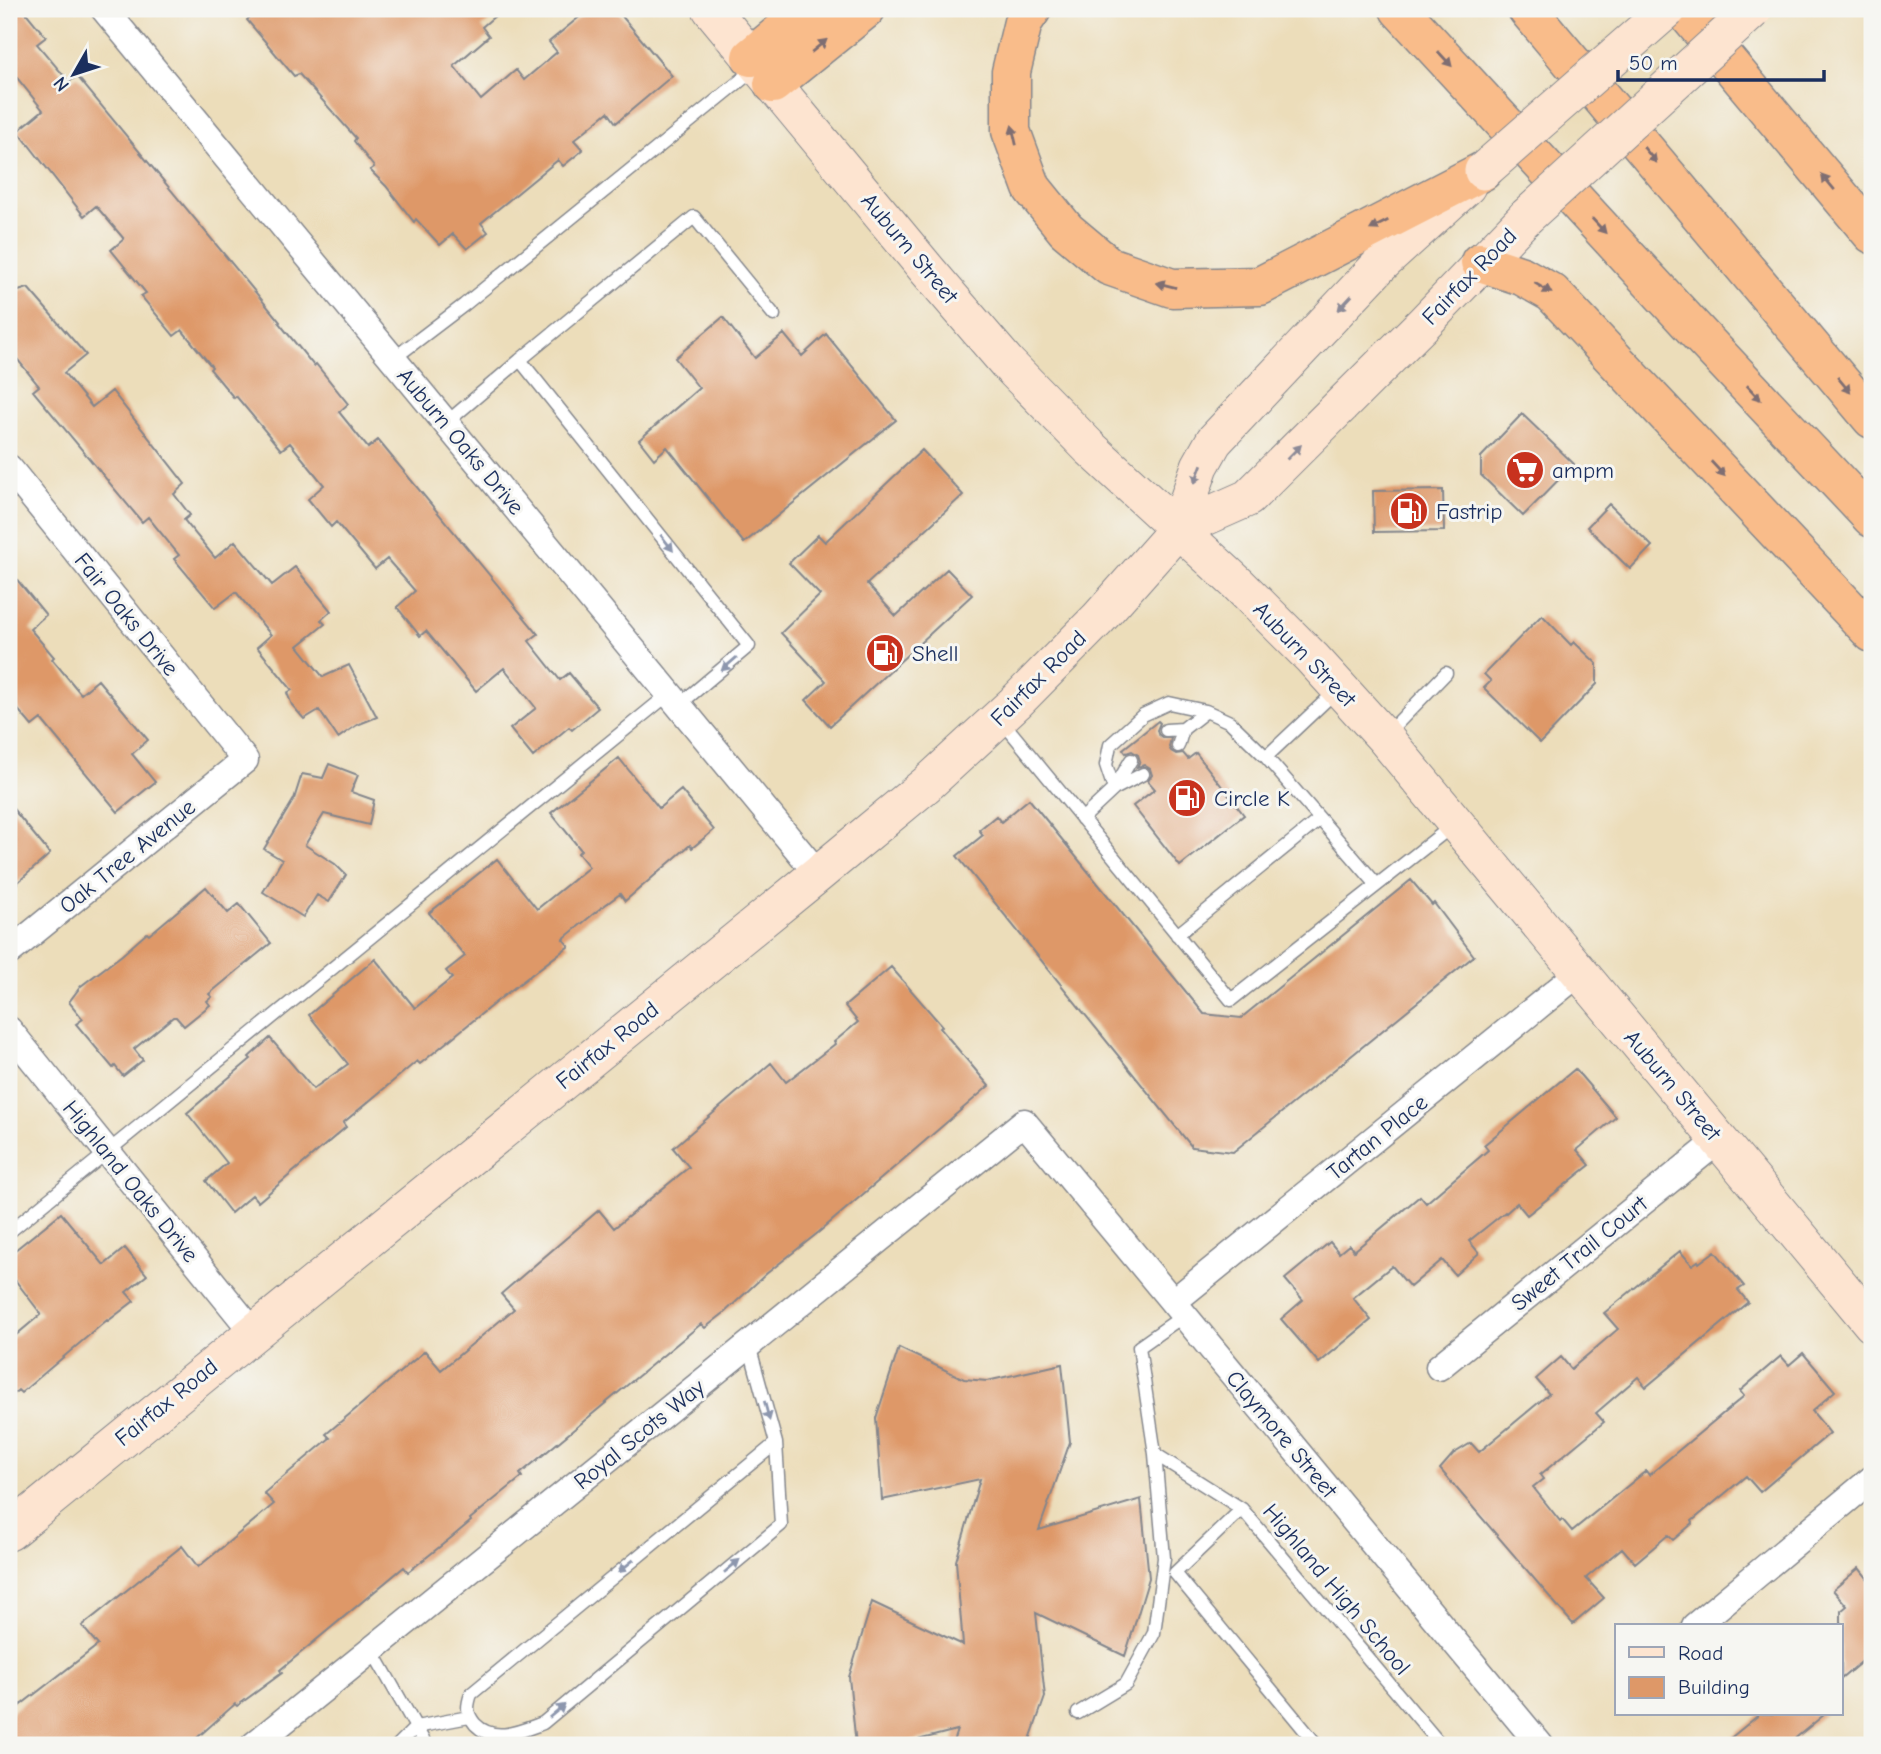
<svg xmlns="http://www.w3.org/2000/svg" width="1881" height="1754" viewBox="0 0 1881 1754" font-family="'Comic Neue',sans-serif">
<style>
.building{fill:#de9868}
.lines{fill:none;stroke-linecap:round;stroke-linejoin:round}
.lane-casing{stroke:#84868c;stroke-width:15}
.street-casing{stroke:#84868c;stroke-width:29}
.secondary-casing{stroke:#84868c;stroke-width:39}
.highway-casing{stroke:#84868c;stroke-width:41}
.lane{stroke:#fff;stroke-width:12}
.street{stroke:#fff;stroke-width:26}
.secondary{stroke:#fde4d0;stroke-width:37}
.highway{stroke:#f9bc8a;stroke-width:38}
.secondary-bridge-casing{stroke:#84868c;stroke-width:39;stroke-linecap:butt}
.secondary-bridge{stroke:#fde4d0;stroke-width:37}
.oneway{fill:#7f6e72}
.oneway2{fill:#8c8a97}
.oneway3{fill:#8d97ae}
.labels{text-anchor:middle;stroke-width:6;stroke-linejoin:round;paint-order:stroke}
.street-label{font-size:23px;fill:#1b2f5e;stroke:#f6f6f2}
.poi-label{font-size:23px;fill:#1b2f5e;stroke:#f6f6f2;text-anchor:start}
</style>
<rect width="100%" height="100%" fill="#f6f6f2"/>
<filter id="ink" filterUnits="userSpaceOnUse"><feTurbulence type="fractalNoise" baseFrequency=".0143" numOctaves="2"/><feDisplacementMap in="SourceGraphic" scale="14" xChannelSelector="R" yChannelSelector="G"/><feConvolveMatrix kernelMatrix="1 2 1 2 8 2 1 2 1" color-interpolation-filters="sRGB"/></filter>
<filter id="wash" filterUnits="userSpaceOnUse"><feTurbulence type="fractalNoise" baseFrequency=".00686" numOctaves="4" result="noise"/><feDisplacementMap in="SourceGraphic" scale="28" xChannelSelector="R" yChannelSelector="G"/><feGaussianBlur stdDeviation="1.57" result="paint"/><feColorMatrix in="noise" values="0 0 0 0 0 0 0 0 0 0 0 0 0 0 0 0 0 1.4 0 .05"/><feComposite in="paint" operator="in"/></filter>
<g filter="url(#wash)">
<rect width="100%" height="100%" fill="#ecddba"/>
<g id="blocks">
<path class="building" d="M 9,9 L 23,9 L 46,37 L 37,44 L 69,82 L 77,76 L 280,322 L 279,323 L 314,366 L 316,364 L 348,404 L 339,412 L 368,448 L 378,440 L 538,634 L 529,641 L 560,680 L 569,673 L 598,708 L 572,730 L 569,727 L 533,757 L 510,729 L 536,708 L 504,668 L 476,691 L 426,631 L 420,636 L 397,607 L 415,591 L 387,559 L 375,569 L 336,522 L 331,527 L 308,499 L 324,485 L 290,443 L 281,450 L 236,396 L 234,398 L 210,369 L 212,367 L 182,330 L 174,336 L 141,296 L 146,293 L 111,250 L 124,239 L 96,206 L 84,216 L 18,131 L 43,110 L 9,68 Z
M 257,9 L 503,9 L 482,27 L 489,36 L 454,66 L 481,100 L 516,70 L 524,80 L 557,52 L 549,42 L 589,9 L 616,9 L 672,76 L 616,123 L 608,112 L 574,140 L 583,150 L 563,166 L 558,160 L 481,223 L 488,232 L 467,249 L 453,234 L 440,245 L 416,219 L 414,222 L 386,186 L 370,170 L 374,167 L 354,141 L 356,138 L 299,74 L 294,76 L 247,20 Z
M 28,288 L 86,355 L 64,373 L 92,407 L 112,391 L 185,484 L 174,494 L 190,515 L 184,520 L 215,558 L 235,541 L 272,585 L 295,567 L 331,611 L 321,620 L 325,624 L 298,646 L 323,677 L 349,665 L 377,717 L 357,725 L 338,738 L 319,710 L 304,719 L 292,705 L 287,693 L 292,690 L 257,647 L 271,635 L 236,592 L 215,608 L 174,559 L 179,555 L 148,517 L 142,522 L 33,391 L 39,386 L 9,349 L 9,294 Z
M 723,317 L 755,358 L 784,334 L 802,356 L 826,334 L 896,420 L 744,543 L 667,447 L 654,459 L 639,440 L 699,388 L 675,358 Z
M 1522,414 L 1574,464 L 1523,516 L 1481,475 L 1481,457 Z
M 922,450 L 963,495 L 867,584 L 896,616 L 947,569 L 972,595 L 830,726 L 806,700 L 826,681 L 781,633 L 820,595 L 789,563 L 818,535 L 825,542 Z
M 1443,490 L 1444,531 L 1374,532 L 1373,491 Z
M 1609,504 L 1652,546 L 1630,569 L 1587,527 Z
M 9,570 L 46,615 L 30,629 L 54,657 L 52,659 L 81,694 L 98,680 L 148,740 L 132,754 L 155,782 L 118,812 L 41,719 L 32,726 L 9,699 Z
M 1542,615 L 1571,645 L 1574,642 L 1597,664 L 1597,684 L 1540,743 L 1484,688 L 1491,681 L 1484,674 Z
M 1158,721 L 1160,723 L 1157,730 L 1158,734 L 1163,738 L 1171,738 L 1169,747 L 1171,751 L 1176,754 L 1183,753 L 1188,759 L 1196,753 L 1244,815 L 1180,866 L 1133,806 L 1155,789 L 1148,781 L 1152,775 L 1150,769 L 1144,765 L 1137,767 L 1140,761 L 1138,755 L 1132,751 L 1126,753 L 1123,749 Z
M 619,758 L 659,808 L 681,790 L 714,830 L 692,848 L 690,845 L 625,901 L 620,894 L 597,911 L 563,939 L 569,946 L 502,997 L 420,1064 L 417,1061 L 343,1123 L 346,1127 L 258,1202 L 252,1195 L 231,1213 L 206,1181 L 227,1163 L 187,1113 L 251,1059 L 249,1057 L 270,1038 L 313,1089 L 348,1064 L 309,1015 L 375,959 L 415,1008 L 452,978 L 446,971 L 465,956 L 429,913 L 497,859 L 537,909 L 589,867 L 578,853 L 581,850 L 551,813 Z
M 329,764 L 358,775 L 351,792 L 374,800 L 369,825 L 324,814 L 305,845 L 335,864 L 346,875 L 329,902 L 317,895 L 303,917 L 263,892 L 282,860 L 264,849 L 294,799 L 302,774 L 323,778 Z
M 1029,799 L 1204,1014 L 1241,1018 L 1411,880 L 1432,905 L 1434,903 L 1474,956 L 1233,1152 L 1192,1147 L 957,856 L 983,835 L 979,830 L 996,816 L 1001,822 Z
M 9,804 L 50,854 L 9,890 Z
M 206,887 L 228,913 L 239,904 L 271,943 L 209,994 L 212,997 L 207,1001 L 210,1005 L 184,1026 L 176,1017 L 173,1017 L 134,1049 L 143,1060 L 123,1076 L 115,1066 L 113,1068 L 76,1024 L 83,1019 L 69,1002 L 81,986 L 122,955 L 147,933 L 149,935 Z
M 891,967 L 942,1026 L 940,1028 L 989,1086 L 819,1232 L 766,1274 L 724,1313 L 705,1328 L 701,1324 L 520,1474 L 522,1477 L 470,1519 L 471,1521 L 452,1537 L 408,1572 L 404,1567 L 280,1670 L 282,1673 L 237,1706 L 235,1704 L 189,1745 L 9,1745 L 9,1714 L 98,1645 L 82,1626 L 182,1546 L 198,1567 L 224,1546 L 274,1504 L 264,1493 L 330,1438 L 326,1434 L 425,1351 L 441,1370 L 465,1350 L 514,1309 L 501,1294 L 599,1210 L 614,1228 L 689,1167 L 673,1148 L 771,1063 L 786,1082 L 835,1044 L 834,1042 L 858,1022 L 845,1006 Z
M 1575,1069 L 1616,1117 L 1577,1150 L 1590,1165 L 1527,1215 L 1517,1203 L 1506,1213 L 1505,1212 L 1469,1241 L 1479,1253 L 1455,1275 L 1442,1260 L 1410,1287 L 1392,1266 L 1353,1298 L 1371,1320 L 1319,1363 L 1281,1319 L 1303,1300 L 1285,1279 L 1330,1242 L 1339,1253 L 1349,1245 L 1354,1251 L 1420,1196 L 1426,1203 L 1488,1150 L 1484,1145 Z
M 61,1213 L 104,1265 L 125,1248 L 147,1275 L 126,1292 L 134,1301 L 108,1321 L 107,1320 L 21,1393 L 18,1390 L 9,1398 L 9,1341 L 41,1314 L 9,1272 L 9,1255 Z
M 1680,1251 L 1692,1265 L 1698,1261 L 1699,1263 L 1715,1251 L 1744,1286 L 1738,1290 L 1748,1302 L 1646,1387 L 1638,1377 L 1596,1413 L 1604,1422 L 1540,1475 L 1543,1479 L 1533,1487 L 1560,1521 L 1562,1519 L 1572,1531 L 1646,1471 L 1649,1475 L 1744,1396 L 1740,1391 L 1781,1356 L 1789,1365 L 1803,1353 L 1835,1391 L 1812,1411 L 1830,1433 L 1760,1492 L 1746,1476 L 1692,1521 L 1693,1523 L 1673,1540 L 1668,1535 L 1635,1563 L 1622,1548 L 1586,1578 L 1604,1598 L 1573,1624 L 1440,1469 L 1453,1454 L 1471,1443 L 1479,1452 L 1549,1394 L 1536,1379 L 1561,1357 L 1571,1369 L 1618,1329 L 1604,1313 Z
M 899,1348 L 964,1379 L 987,1381 L 1062,1364 L 1070,1442 L 1039,1530 L 1141,1499 L 1149,1578 L 1125,1656 L 1036,1613 L 1045,1697 L 1028,1745 L 952,1745 L 957,1730 L 898,1745 L 856,1745 L 849,1677 L 872,1602 L 963,1645 L 956,1561 L 980,1479 L 882,1500 L 876,1418 Z
M 1859,1568 L 1872,1584 L 1872,1653 L 1841,1679 L 1841,1611 L 1847,1606 L 1833,1590 Z
M 1760,1714 L 1825,1714 L 1787,1745 L 1722,1745 Z"/>
</g>
</g>
<g filter="url(#ink)">
<use href="#blocks" fill-opacity="0" stroke="#84868c" stroke-width="2"/>
<g class="lines">
<defs>
<path id="lane" d="M 393,359 L 464,305 L 756,68
M 446,423 L 520,360
M 679,705 L 749,646 L 520,360 L 694,217 L 774,315
M 1002,721 L 1231,1000 L 1452,826
M 1166,730 L 1183,729 L 1206,711
M 1387,734 L 1446,673
M 1178,746 L 1183,729
M 1114,789 L 1131,760
M 1114,789 L 1143,774
M 1082,819 L 1114,789 L 1106,765 L 1110,745 L 1143,715 L 1169,703 L 1206,711 L 1230,722 L 1266,757
M 1320,819 L 1377,885
M 1177,935 L 1320,819 L 1266,757 L 1337,690
M 9,1232 L 670,693
M 749,1345 L 776,1443 L 471,1694 C 467,1706 466,1713 475,1724 C 494,1744 521,1731 543,1723 L 781,1525 L 776,1443
M 1155,1454 L 1242,1509 L 1441,1745
M 1242,1509 L 1175,1573 L 1317,1745
M 372,1650 L 426,1745
M 1078,1713 L 1126,1684 L 1154,1633 L 1164,1558 L 1155,1454 L 1139,1347 L 1183,1316
M 398,1745 L 416,1727 L 469,1717"/>
<path id="street" d="M 104,9 L 818,874
M 9,468 L 245,760 L 9,952
M 9,1030 L 253,1332
M 1173,1302 L 1580,972
M 1439,1367 L 1719,1140
M 1695,1626 L 1872,1479
M 254,1745 L 1024,1122 L 1540,1745"/>
<path id="secondary" d="M 711,9 L 928,271 L 1007,363 L 1090,448 L 1238,584 L 1312,658 L 1384,737 L 1872,1324
M 1178,529 L 1248,498 L 1424,323 L 1526,217
M 9,1532 L 818,874 L 927,784 L 1015,703 L 1099,618 L 1178,529 L 1200,466 L 1214,441 L 1379,266 L 1467,186"/>
<path id="highway" d="M 1032,9 L 1023,22 L 1011,72 L 1011,131 L 1032,188 L 1066,230 L 1109,266 L 1172,288 L 1260,286 L 1483,171
M 1399,9 L 1697,332 L 1872,518
M 1527,9 L 1872,419
M 1683,9 L 1872,234
M 751,57 L 809,9
M 773,84 L 866,9
M 1480,262 L 1522,276 L 1552,293 L 1872,633"/>
</defs>
<use href="#lane" class="lane-casing"/>
<use href="#street" class="street-casing"/>
<use href="#secondary" class="secondary-casing"/>
<use href="#highway" class="highway-casing"/>
<use href="#lane" class="lane"/>
<use href="#street" class="street"/>
<use href="#secondary" class="secondary"/>
<use href="#highway" class="highway"/>
<defs>
<path id="secondary-bridge" d="M 1483,171 L 1668,9
M 1526,217 L 1754,9"/>
</defs>
<use href="#secondary-bridge" class="secondary-bridge-casing"/>
<use href="#secondary-bridge" class="secondary-bridge"/>
</g>
<defs><path id="oneway-solid" d="M-6-.8H1V-3.2L6.5 0L1 3.2V.8H-6Z" transform="scale(1.75)"/></defs>
<g class="oneway">
<use href="#oneway-solid" transform="translate(819 46) rotate(-39)"/>
<use href="#oneway-solid" transform="translate(1445 59) rotate(47)"/>
<use href="#oneway-solid" transform="translate(1014 135) rotate(-103)"/>
<use href="#oneway-solid" transform="translate(1650 155) rotate(50)"/>
<use href="#oneway-solid" transform="translate(1828 182) rotate(-130)"/>
<use href="#oneway-solid" transform="translate(1379 225) rotate(153)"/>
<use href="#oneway-solid" transform="translate(1599 226) rotate(47)"/>
<use href="#oneway-solid" transform="translate(1166 285) rotate(-166)"/>
<use href="#oneway-solid" transform="translate(1543 288) rotate(31)"/>
<use href="#oneway-solid" transform="translate(1844 385) rotate(50)"/>
<use href="#oneway-solid" transform="translate(1754 393) rotate(47)"/>
<use href="#oneway-solid" transform="translate(1718 469) rotate(47)"/>
</g>
<g class="oneway2">
<use href="#oneway-solid" transform="translate(1345 303) rotate(133)"/>
<use href="#oneway-solid" transform="translate(1294 452) rotate(-45)"/>
<use href="#oneway-solid" transform="translate(1198 474) rotate(111)"/>
</g>
<g class="oneway3">
<use href="#oneway-solid" transform="translate(667 543) rotate(52)"/>
<use href="#oneway-solid" transform="translate(729 664) rotate(139)"/>
<use href="#oneway-solid" transform="translate(767 1411) rotate(75)"/>
<use href="#oneway-solid" transform="translate(626 1566) rotate(141)"/>
<use href="#oneway-solid" transform="translate(732 1566) rotate(-40)"/>
<use href="#oneway-solid" transform="translate(557 1711) rotate(-40)"/>
</g>
</g>
<defs>
<symbol id="supermarket-disc" viewBox="-11 -11 22 22"><circle r="9.5" fill="#c8321e" stroke="#f6f6f2"/><path d="M-6-5.5h2.5l.6 2H6L4.5 2H-2.5L-4.4-4H-6ZM-1.5 3.2a1.3 1.3 0 1 0 .1 0ZM3 3.2a1.3 1.3 0 1 0 .1 0Z" fill="#fff"/></symbol>
<symbol id="fuel-disc" viewBox="-11 -11 22 22"><circle r="9.5" fill="#c8321e" stroke="#f6f6f2"/><path d="M-5.5-6h7V0h2V4h1.3V-2.5L3-4.5l.8-.8L6-3V5H2.5V1h-1V6h-7ZM-4.2-4.7v3.2H.2V-4.7Z" fill="#fff"/></symbol>
</defs>
<g fill-rule="evenodd">
<use href="#supermarket-disc" x="1503" y="448" width="44" height="44"/>
<use href="#fuel-disc" x="1387" y="489" width="44" height="44"/>
<use href="#fuel-disc" x="863" y="631" width="44" height="44"/>
<use href="#fuel-disc" x="1165" y="776" width="44" height="44"/>
</g>
<g class="labels">
<g class="street-label">
<text transform="translate(910 248) rotate(50)" y="8">Auburn Street</text>
<text transform="translate(1469 276) rotate(-46)" y="8">Fairfax Road</text>
<text transform="translate(461 441) rotate(50)" y="8">Auburn Oaks Drive</text>
<text transform="translate(127 614) rotate(51)" y="8">Fair Oaks Drive</text>
<text transform="translate(1305 654) rotate(46)" y="8">Auburn Street</text>
<text transform="translate(1038 678) rotate(-45)" y="8">Fairfax Road</text>
<text transform="translate(127 856) rotate(-39)" y="8">Oak Tree Avenue</text>
<text transform="translate(607 1045) rotate(-39)" y="8">Fairfax Road</text>
<text transform="translate(1673 1085) rotate(50)" y="8">Auburn Street</text>
<text transform="translate(1377 1137) rotate(-39)" y="8">Tartan Place</text>
<text transform="translate(131 1181) rotate(51)" y="8">Highland Oaks Drive</text>
<text transform="translate(1579 1253) rotate(-39)" y="8">Sweet Trail Court</text>
<text transform="translate(166 1402) rotate(-39)" y="8">Fairfax Road</text>
<text transform="translate(639 1434) rotate(-39)" y="8">Royal Scots Way</text>
<text transform="translate(1282 1434) rotate(50)" y="8">Claymore Street</text>
<text transform="translate(1337 1589) rotate(50)" y="8">Highland High School</text>
</g>
<g class="poi-label">
<text x="1552" y="478">ampm</text>
<text x="1436" y="519">Fastrip</text>
<text x="912" y="661">Shell</text>
<text x="1214" y="806">Circle K</text>
</g>
</g>
<rect width="1881" height="1754" fill="none" stroke="#f6f6f2" stroke-width="35"/>
<rect x="1615" y="1624" width="228" height="91" fill="#f6f6f2" stroke="#9ea6b7" stroke-width="2"/>
<rect x="1629" y="1647" width="35" height="10" fill="#fde4d0" stroke="#9ea6b7" stroke-width="2"/>
<text x="1678" y="1660" font-size="21" fill="#1b2f5e">Road</text>
<rect x="1629" y="1677" width="35" height="21" fill="#de9868" stroke="#9ea6b7" stroke-width="2"/>
<text x="1678" y="1694" font-size="21" fill="#1b2f5e">Building</text>
<g transform="translate(74 74) rotate(231)" stroke="#f6f6f2" stroke-width="5" paint-order="stroke">
<path d="M0-5L12 26L0 18L-12 26Z" fill="#1b2f5e"/>
<text y="-10" font-size="19" font-weight="bold" text-anchor="middle" fill="#1b2f5e">N</text>
</g>
<path d="M1618 70v10h206v-10" fill="none" stroke="#1b2f5e" stroke-width="3.5"/>
<text x="1629" y="70" font-size="21" fill="#1b2f5e" stroke="#f6f6f2" stroke-width="5" paint-order="stroke">50 m</text>
</svg>
